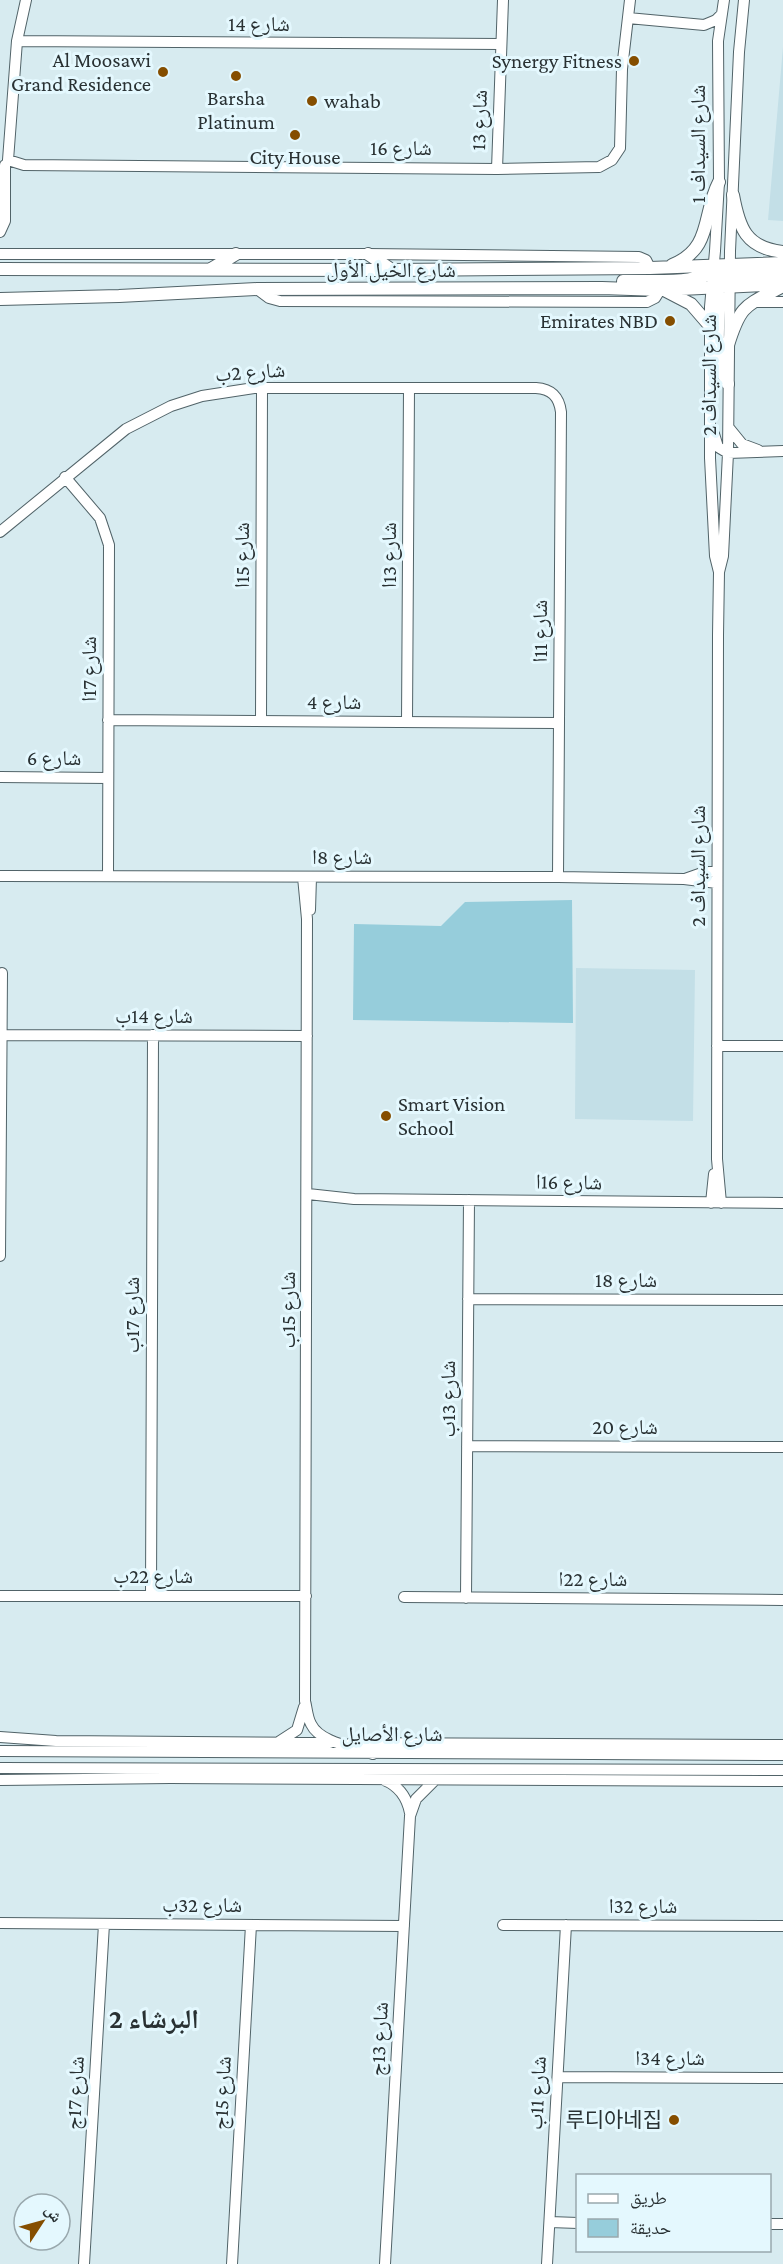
<svg xmlns="http://www.w3.org/2000/svg" width="783" height="2264" viewBox="0 0 783 2264" font-family="'Crimson Pro','Noto Naskh Arabic','Noto Sans KR',serif">
<style>
.built{fill:#c3dfe7}
.green{fill:#96cddb}
.lines{fill:none;stroke-linecap:round;stroke-linejoin:round}
.minor-casing{stroke:#516368;stroke-width:12}
.major-casing{stroke:#516368;stroke-width:14}
.minor{stroke:#fff;stroke-width:10}
.major{stroke:#fff;stroke-width:12}
.poi-dot{fill:#854e00;stroke:#e4f8fe;stroke-width:2}
.labels{text-anchor:middle;stroke-width:6;stroke-linejoin:round;paint-order:stroke}
.street-label{font-size:21px;fill:#293133;stroke:#e4f8fe}
.poi-label{font-size:21px;fill:#293133;stroke:#e4f8fe;text-anchor:end}
.district-label{font-size:27px;font-weight:bold;fill:#293133;stroke:#e4f8fe}
</style>
<rect width="100%" height="100%" fill="#d7ebf0"/>
<path class="built" d="M 783,47 L 783,221 L 768,220 Z
M 576,968 L 695,970 L 693,1121 L 575,1119 Z"/>
<path class="green" d="M 572,900 L 573,1023 L 353,1020 L 354,924 L 441,926 L 465,902 Z"/>
<g class="lines">
<defs>
<path id="minor" d="M 26,0 L 17,41 L 8,160 L 24,165 L 497,169 L 599,167 L 612,160 L 620,148 L 622,69 L 630,0
M 628,18 L 704,25 L 716,20 L 721,15
M 17,41 L 501,44
M 497,169 L 503,0
M 0,232 L 5,221 L 5,165
M 0,254 L 368,254 L 639,257 L 646,260 L 650,268
M 257,289 L 269,298 L 280,301 L 647,302 L 655,298 L 660,290
M 754,302 L 783,302
M 729,428 L 742,444 L 758,450
M 714,434 L 718,447 L 728,453 L 783,451
M 65,477 L 100,518 L 109,545 L 108,876
M 0,532 L 126,429 L 171,406 L 202,396 L 254,388 L 536,388 C 551,389 559,396 561,412 L 558,877
M 719,572 L 715,556 L 710,458 L 710,307 L 715,251 L 719,182 L 718,41 L 724,0
M 108,720 L 559,723
M 261,721 L 262,388
M 407,722 L 409,388
M 0,777 L 108,778
M 0,876 L 558,877 L 684,879 L 717,883
M 303,877 L 307,919 L 305,1701 C 307,1708 307,1717 311,1724 C 320,1743 354,1747 373,1754
M 685,879 L 702,873 L 717,871
M 310,910 L 311,877
M 1,1035 L 307,1036
M 717,1046 L 783,1046
M 308,1194 L 354,1199 L 783,1203
M 711,1203 L 714,1174
M 721,1203 L 717,1159 L 718,635 L 719,572 L 723,556 L 728,453 L 730,251 L 739,52 L 744,0
M 0,1256 L 2,973
M 468,1299 L 783,1300
M 467,1446 L 783,1447
M 151,1595 L 153,1035
M 0,1596 L 306,1596
M 404,1597 L 783,1600
M 466,1598 L 469,1200
M 0,1737 L 56,1741 L 330,1743
M 280,1741 L 297,1730 L 304,1707
M 351,1743 L 783,1745
M 0,1751 L 783,1755
M 0,1768 L 783,1770
M 0,1780 L 170,1778 L 783,1781
M 384,1780 C 399,1786 407,1797 410,1813
M 0,1923 L 404,1926
M 503,1925 L 783,1926
M 558,2077 L 783,2078
M 550,2222 L 578,2223
M 770,2224 L 783,2224
M 84,2264 L 104,1924
M 232,2264 L 251,1925
M 385,2264 L 410,1816 L 416,1799 L 435,1780
M 547,2264 L 566,1925"/>
<path id="major" d="M 733,195 C 739,228 746,248 783,252
M 368,254 L 392,270
M 672,265 C 713,249 702,214 719,182
M 0,269 L 393,270 L 650,268 L 783,263
M 211,269 L 236,254
M 722,279 C 719,309 712,357 728,384
M 623,281 C 658,280 698,286 728,265
M 717,282 L 729,275 L 783,273
M 666,291 L 691,304 L 710,326
M 0,299 L 119,296 L 257,289 L 602,288 L 660,290 L 783,284
M 728,345 C 741,303 746,306 783,286"/>
</defs>
<use href="#minor" class="minor-casing"/>
<use href="#major" class="major-casing"/>
<use href="#minor" class="minor"/>
<use href="#major" class="major"/>
</g>
<g class="poi-dot">
<circle cx="634" cy="61" r="6"/>
<circle cx="163" cy="72" r="6"/>
<circle cx="236" cy="76" r="6"/>
<circle cx="312" cy="101" r="6"/>
<circle cx="295" cy="135" r="6"/>
<circle cx="670" cy="321" r="6"/>
<circle cx="386" cy="1116" r="6"/>
<circle cx="674" cy="2120" r="6"/>
</g>
<g class="labels">
<g class="street-label">
<text x="259" y="31">شارع 14</text>
<text transform="translate(479 120) rotate(-88)" y="7">شارع 13</text>
<text transform="translate(698 144) rotate(-90)" y="7">شارع السيداف 1</text>
<text x="401" y="155">شارع 16</text>
<text x="391" y="277">شارع الخيل الأول</text>
<text transform="translate(250 372) rotate(-4)" y="7">شارع 2ب</text>
<text transform="translate(709 375) rotate(-90)" y="7">شارع السيداف 2</text>
<text transform="translate(242 555) rotate(-90)" y="7">شارع 15ا</text>
<text transform="translate(389 555) rotate(-90)" y="7">شارع 13ا</text>
<text transform="translate(540 631) rotate(-90)" y="7">شارع 11ا</text>
<text transform="translate(89 669) rotate(-90)" y="7">شارع 17ا</text>
<text x="334" y="709">شارع 4</text>
<text x="54" y="765">شارع 6</text>
<text x="342" y="864">شارع 8ا</text>
<text transform="translate(698 866) rotate(-90)" y="7">شارع السيداف 2</text>
<text x="154" y="1023">شارع 14ب</text>
<text transform="translate(569 1182) rotate(1)" y="7">شارع 16ا</text>
<text x="626" y="1287">شارع 18</text>
<text transform="translate(288 1310) rotate(-90)" y="7">شارع 15ب</text>
<text transform="translate(132 1315) rotate(-90)" y="7">شارع 17ب</text>
<text transform="translate(448 1399) rotate(-90)" y="7">شارع 13ب</text>
<text x="625" y="1434">شارع 20</text>
<text x="153" y="1583">شارع 22ب</text>
<text x="593" y="1586">شارع 22ا</text>
<text x="392" y="1741">شارع الأصايل</text>
<text x="202" y="1912">شارع 32ب</text>
<text x="643" y="1913">شارع 32ا</text>
<text transform="translate(379 2039) rotate(-87)" y="7">شارع 13ج</text>
<text x="670" y="2065">شارع 34ا</text>
<text transform="translate(75 2093) rotate(-87)" y="7">شارع 17ج</text>
<text transform="translate(222 2093) rotate(-87)" y="7">شارع 15ج</text>
<text transform="translate(537 2093) rotate(-87)" y="7">شارع 11ب</text>
</g>
<g class="poi-label">
<text x="151" y="67">Al Moosawi<tspan x="151" dy="24">Grand Residence</tspan></text>
<text x="622" y="68">Synergy Fitness</text>
<text x="236" y="105" text-anchor="middle">Barsha<tspan x="236" dy="24">Platinum</tspan></text>
<text x="324" y="108" text-anchor="start">wahab</text>
<text x="295" y="164" text-anchor="middle">City House</text>
<text x="658" y="328">Emirates NBD</text>
<text x="398" y="1111" text-anchor="start">Smart Vision<tspan x="398" dy="24">School</tspan></text>
<text x="662" y="2127">루디아네집</text>
</g>
<g class="district-label">
<text x="154" y="2028">البرشاء 2</text>
</g>
</g>
<rect x="576" y="2174" width="195" height="78" fill="#e4f8fe" stroke="#99a8ad" stroke-width="1.5"/>
<rect x="588" y="2194" width="30" height="9" fill="#ffffff" stroke="#99a8ad" stroke-width="1.5"/>
<text x="630" y="2204" font-size="18" fill="#293133">طريق</text>
<rect x="588" y="2219" width="30" height="18" fill="#96cddb" stroke="#99a8ad" stroke-width="1.5"/>
<text x="630" y="2234" font-size="18" fill="#293133">حديقة</text>
<g transform="translate(42 2222) rotate(54)"><circle r="28" fill="#e4f8fe" stroke="#99a8ad" stroke-width="1.5"/>
<path d="M0-4.5L10 22L0 15L-10 22Z" fill="#854e00"/>
<text y="-9" font-size="16" font-weight="bold" text-anchor="middle" fill="#293133">ش</text>
</g>
</svg>
